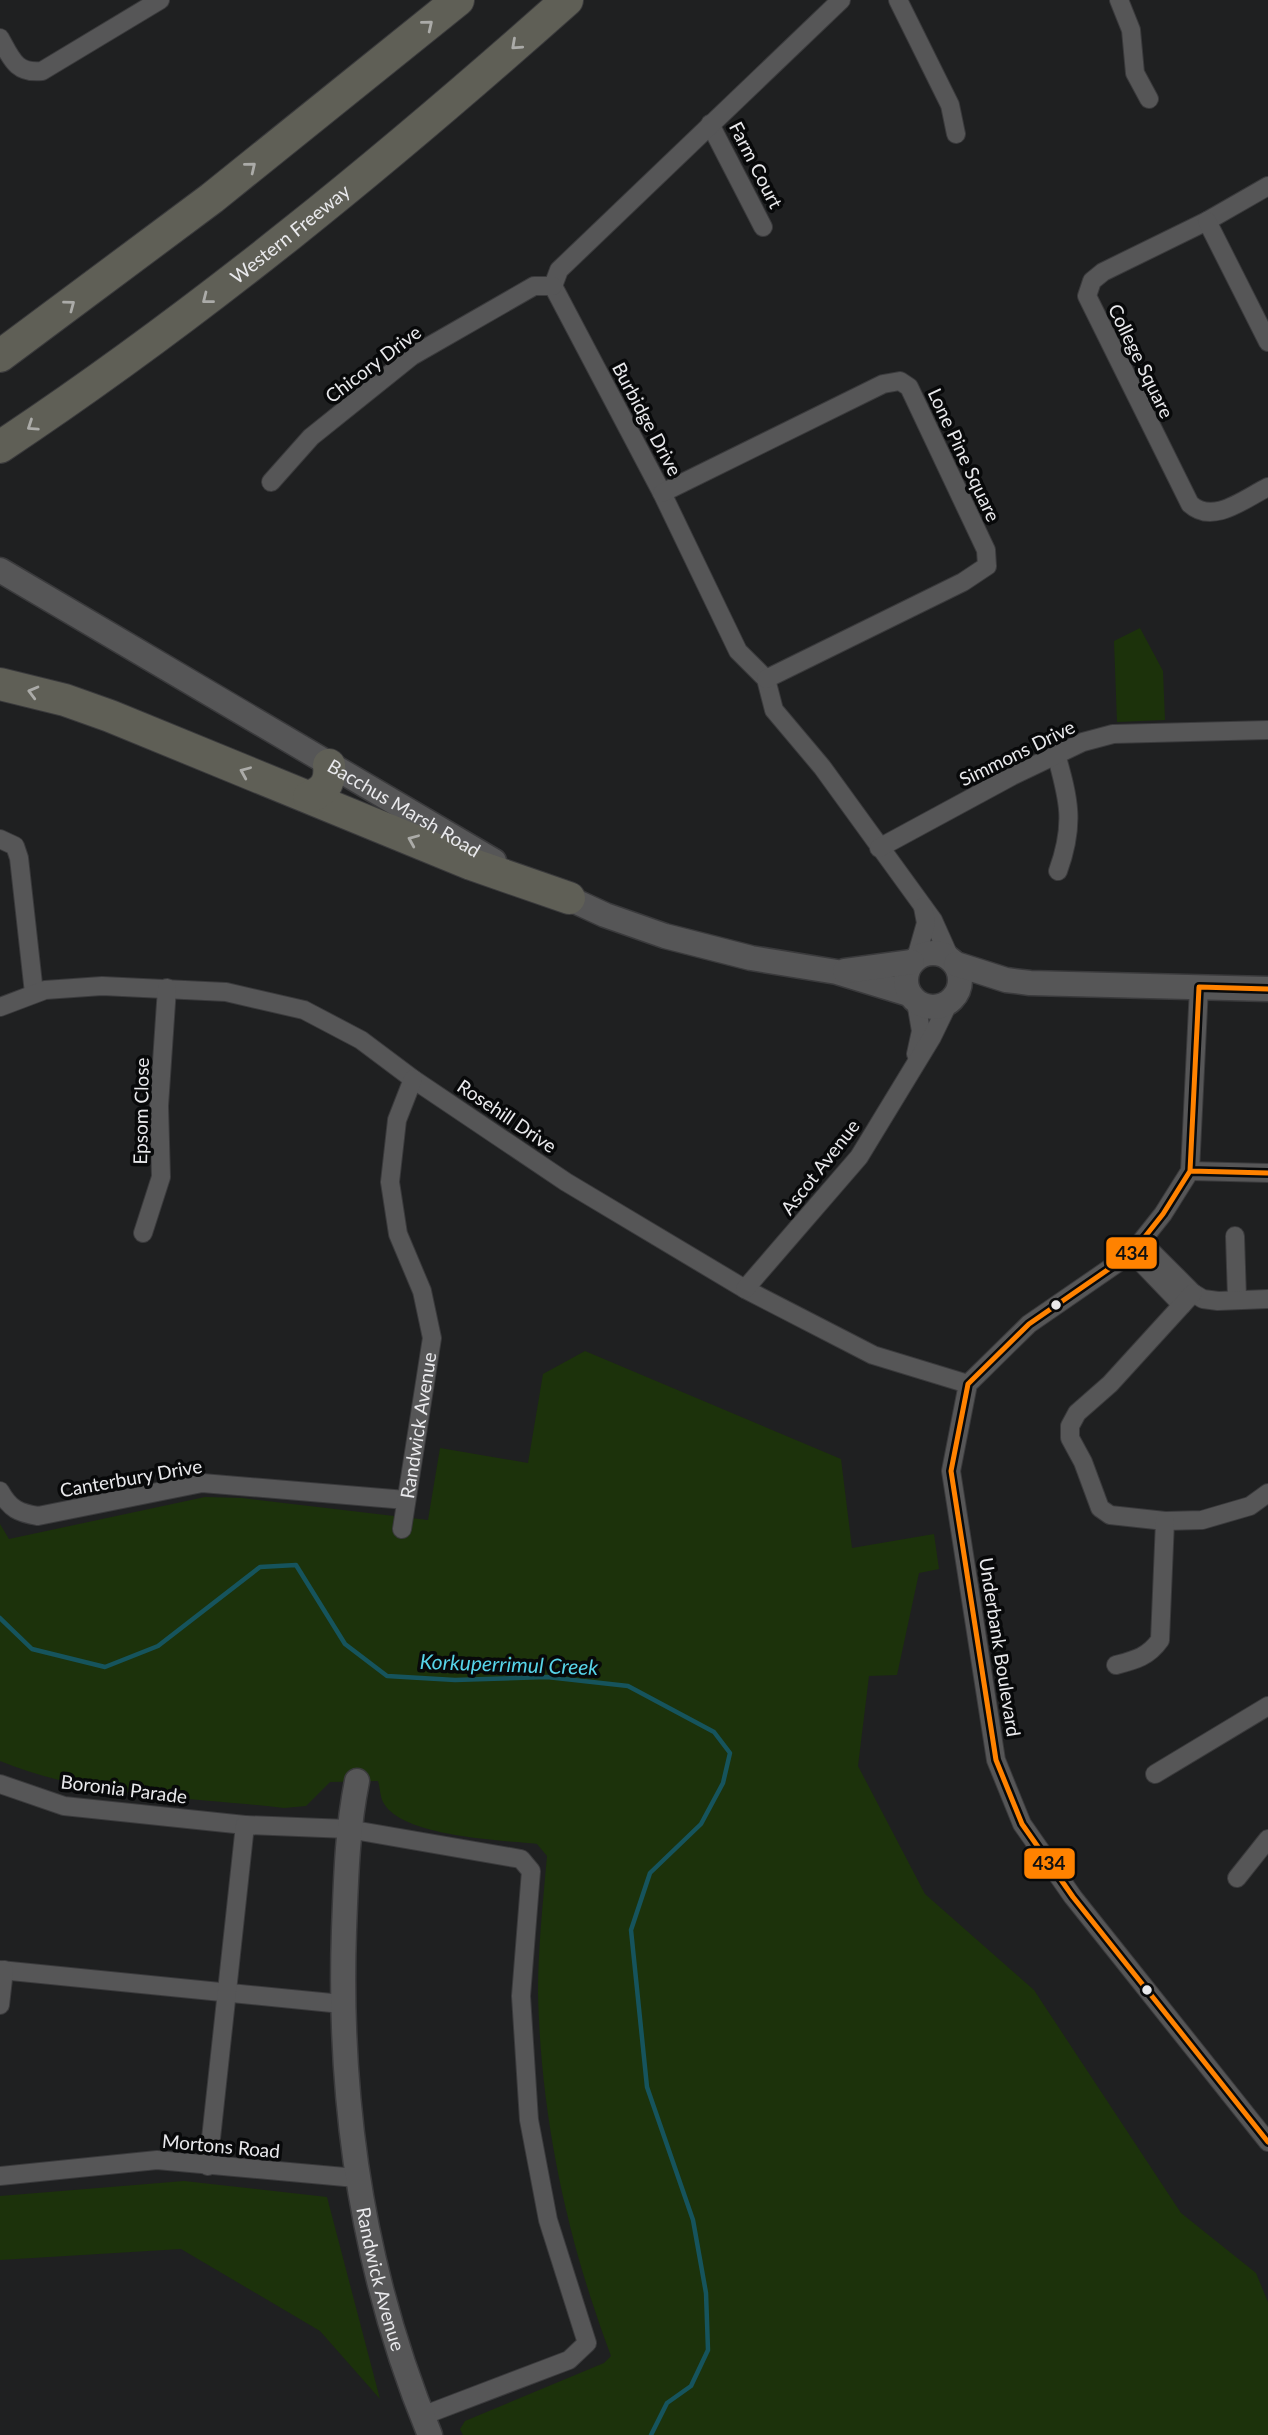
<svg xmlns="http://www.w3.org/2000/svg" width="1268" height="2435" viewBox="0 0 1268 2435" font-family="Lato,sans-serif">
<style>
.green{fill:#1c320b}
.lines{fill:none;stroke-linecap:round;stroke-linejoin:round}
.stream{stroke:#16545d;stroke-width:4.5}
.street-casing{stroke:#3a3a3c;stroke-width:20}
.secondary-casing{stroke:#3a3a3c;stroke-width:27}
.highway-casing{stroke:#3a3a3c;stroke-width:34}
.street{stroke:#565657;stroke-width:18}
.secondary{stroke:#565657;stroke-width:24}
.highway{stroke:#5f5f56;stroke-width:32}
.bus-1-casing{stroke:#08090a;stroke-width:10}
.bus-1{stroke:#ff8200;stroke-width:5}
.oneway{stroke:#ababa8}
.bus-dot{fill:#e9e9ec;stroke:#08090a;stroke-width:2.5}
.labels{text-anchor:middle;stroke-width:7;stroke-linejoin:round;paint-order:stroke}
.street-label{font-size:19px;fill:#e9e9ec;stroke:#08090a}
.water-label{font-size:21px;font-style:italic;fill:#57d4e9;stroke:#08090a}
.line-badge{stroke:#08090a;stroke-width:2.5}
.pale-badge-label{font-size:19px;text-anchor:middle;font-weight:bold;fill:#111}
</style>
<rect width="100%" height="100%" fill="#1f2021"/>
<path class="green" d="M 1140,628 L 1163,671 L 1165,720 L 1117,722 L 1114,641 Z
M 585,1351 L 841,1459 L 852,1548 L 934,1534 L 939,1569 L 919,1573 L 897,1675 L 869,1676 L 858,1766 L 925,1894 L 1034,1990 L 1181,2213 L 1256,2273 L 1268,2302 L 1268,2435 L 463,2435 L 460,2429 L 465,2421 L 604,2363 L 611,2356 C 567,2239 541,2119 538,1994 C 538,1948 543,1902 547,1856 L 537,1844 C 502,1840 401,1837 383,1802 C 380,1796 380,1787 378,1781 L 330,1782 L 306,1806 L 284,1808 C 191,1797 86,1797 0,1761 L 0,1524 L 9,1539 L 205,1497 L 242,1498 L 428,1520 L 440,1448 L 528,1463 L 543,1374 Z
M 184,2181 L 327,2197 L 380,2399 L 320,2331 L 181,2249 L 0,2260 L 0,2196 Z"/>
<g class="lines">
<path class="stream" d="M 0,1618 L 32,1649 L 105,1667 L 158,1646 L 260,1567 L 296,1565 L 345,1644 L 387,1676 L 455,1680 L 547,1677 L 628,1686 L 714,1732 L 730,1753 L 723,1783 L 701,1824 L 650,1873 L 631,1930 L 647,2087 L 693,2220 L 706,2293 L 708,2350 L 691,2386 L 667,2403 L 651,2435"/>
<defs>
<g id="street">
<path d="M 898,0 L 950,105 L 956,134"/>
<path d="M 1119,0 L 1131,30 L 1135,73 L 1149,99"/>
<path d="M 0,38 C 11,58 16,74 42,71 L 160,0"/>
<path d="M 710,124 L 763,227"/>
<path d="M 1268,186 L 1207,221 L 1103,272 L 1092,281 L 1087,296 L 1190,504 C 1213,525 1244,499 1268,487"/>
<path d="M 1207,221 L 1268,342"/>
<path d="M 553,286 L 662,493 L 738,651 L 766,679 L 774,710 L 822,767 L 933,920 L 950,958"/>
<path d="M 553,286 L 559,270 L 841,0"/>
<path d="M 271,482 L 311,437 L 412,356 L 534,286 L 553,286"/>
<path d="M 662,493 L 883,384 L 900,381 L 909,387 L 986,550 L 987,566 L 963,582 L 766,679"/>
<path d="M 1056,754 C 1069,800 1075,824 1058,871"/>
<path d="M 0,839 L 15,846 L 19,858 L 34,993"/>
<path d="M 879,848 L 1012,776 L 1083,742 L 1113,734 L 1268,730"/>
<path d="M 916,958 L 926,923 L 923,907"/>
<path d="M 1199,987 L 1190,1171 L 1163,1214 L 1132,1253 L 1029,1324 L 968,1384 L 951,1471 L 996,1760 L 1022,1824 L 1073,1897 L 1268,2142"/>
<path d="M 916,1002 L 921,1031 L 916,1054"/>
<path d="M 0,1007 L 45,990 L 102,986 L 226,992 L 304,1010 L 361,1040 L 413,1079 L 566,1182 L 745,1289 L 873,1355 L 968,1384"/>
<path d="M 1190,1171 L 1268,1173"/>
<path d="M 143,1233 L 161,1177 L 159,1106 L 167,988"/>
<path d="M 1235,1236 L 1237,1298"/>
<path d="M 1142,1242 L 1193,1293 L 1203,1299 L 1218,1301 L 1268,1299"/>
<path d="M 1132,1253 L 1182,1305"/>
<path d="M 745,1289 L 859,1157 L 932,1037 L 949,1002"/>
<path d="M 1193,1293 L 1110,1384 L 1077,1413 L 1070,1426 L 1070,1438 L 1083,1462 L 1100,1508 L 1110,1515 L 1165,1521 L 1202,1520 L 1250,1506 L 1268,1493"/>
<path d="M 0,1491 C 10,1509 19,1513 38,1516 L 202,1483 L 406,1500"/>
<path id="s1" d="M 402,1529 L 432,1338 L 422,1291 L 398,1234 L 390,1182 L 397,1120 L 413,1079"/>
<path d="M 1116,1665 C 1135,1660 1148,1657 1160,1640 L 1165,1521"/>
<path d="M 1155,1774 L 1268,1706"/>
<path d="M 0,1784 L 64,1806 L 245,1825"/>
<path d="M 1237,1878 L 1268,1839"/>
<path d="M 0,1970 L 342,2004"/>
<path d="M 0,2005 L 4,1970"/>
<path d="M 208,2166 L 245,1825 L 348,1829 L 521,1859 L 531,1871 L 521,1996 L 529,2120 L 548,2220 L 587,2343 L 569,2360 L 422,2416"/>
<path d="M 0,2176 L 157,2160 L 356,2178"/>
</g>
<g id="secondary">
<path id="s2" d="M 0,570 L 494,861"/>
<path d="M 555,892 L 605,915 L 665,936 L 751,958 L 837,972 L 909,994"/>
<circle cx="933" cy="980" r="27"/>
<path d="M 956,964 L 1006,980 L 1030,983 L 1268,989"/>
<path d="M 845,971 L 912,962"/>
<path id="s3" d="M 357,1781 C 347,1831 346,1879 344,1930 C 338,2103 363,2274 430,2435"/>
</g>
<g id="highway">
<path d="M 0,356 L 212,198 L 458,0"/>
<path id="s4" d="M 0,447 C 200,314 387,160 567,0"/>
<path d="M 0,684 L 65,700 L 110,716 L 471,864 L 569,898"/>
<path d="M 309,797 C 325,791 331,782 329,765"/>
</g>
</defs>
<use href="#street" class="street-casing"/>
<use href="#secondary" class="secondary-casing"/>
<use href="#highway" class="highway-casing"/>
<use href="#street" class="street"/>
<use href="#secondary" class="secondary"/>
<use href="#highway" class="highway"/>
<defs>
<path id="bus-1" d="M 1268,989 L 1199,987 L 1190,1171 L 1163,1214 L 1132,1253 L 1029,1324 L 968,1384 L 951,1471 L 996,1760 L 1022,1824 L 1073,1897 L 1268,2142
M 1190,1171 L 1268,1173"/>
</defs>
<use href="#bus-1" class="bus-1-casing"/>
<use href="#bus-1" class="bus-1"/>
</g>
<defs><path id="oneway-chevron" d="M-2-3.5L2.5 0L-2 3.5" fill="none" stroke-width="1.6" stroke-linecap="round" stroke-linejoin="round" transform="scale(1.75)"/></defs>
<g class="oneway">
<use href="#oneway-chevron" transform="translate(428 25) rotate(-39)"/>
<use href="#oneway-chevron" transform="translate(516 45) rotate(138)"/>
<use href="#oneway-chevron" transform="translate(251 167) rotate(-39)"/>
<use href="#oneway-chevron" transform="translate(207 299) rotate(142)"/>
<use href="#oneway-chevron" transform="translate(70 305) rotate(-37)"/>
<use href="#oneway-chevron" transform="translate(32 426) rotate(146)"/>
<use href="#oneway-chevron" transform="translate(33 692) rotate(-165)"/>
<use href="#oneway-chevron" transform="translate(245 772) rotate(-157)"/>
<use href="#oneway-chevron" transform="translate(413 840) rotate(-157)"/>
</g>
<g class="bus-dot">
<circle cx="1056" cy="1305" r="6"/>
<circle cx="1147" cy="1990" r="6"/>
</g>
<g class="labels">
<g class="street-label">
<text transform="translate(756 165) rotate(63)" y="7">Farm Court</text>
<text dy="7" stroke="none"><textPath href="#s4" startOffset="360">Western Freeway</textPath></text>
<text transform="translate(1141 361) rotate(64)" y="7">College Square</text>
<text transform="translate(373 364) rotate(-37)" y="7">Chicory Drive</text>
<text transform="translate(647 419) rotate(62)" y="7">Burbidge Drive</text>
<text transform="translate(964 455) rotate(65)" y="7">Lone Pine Square</text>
<text transform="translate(1017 753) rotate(-26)" y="7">Simmons Drive</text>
<text dy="7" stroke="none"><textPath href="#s2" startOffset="469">Bacchus Marsh Road</textPath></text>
<text transform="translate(141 1111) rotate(-89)" y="7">Epsom Close</text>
<text transform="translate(507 1116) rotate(34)" y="7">Rosehill Drive</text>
<text transform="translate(820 1167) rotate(-52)" y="7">Ascot Avenue</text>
<text dy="7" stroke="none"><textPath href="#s1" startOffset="105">Randwick Avenue</textPath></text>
<text transform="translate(131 1478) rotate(-10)" y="7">Canterbury Drive</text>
<text transform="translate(1000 1647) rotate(81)" y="7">Underbank Boulevard</text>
<text transform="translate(124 1789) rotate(7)" y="7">Boronia Parade</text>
<text transform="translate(221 2146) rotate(5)" y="7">Mortons Road</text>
<text dy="7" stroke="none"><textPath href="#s3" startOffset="502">Randwick Avenue</textPath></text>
</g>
<g class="water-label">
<text transform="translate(509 1665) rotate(2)" y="7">Korkuperrimul Creek</text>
</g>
</g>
<g class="line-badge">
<rect x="1105" y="1236" width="53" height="34" rx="7" fill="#ff8200"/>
<rect x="1023" y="1847" width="53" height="33" rx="7" fill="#ff8200"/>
</g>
<g class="pale-badge-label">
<text x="1132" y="1260">434</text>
<text x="1049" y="1870">434</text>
</g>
</svg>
